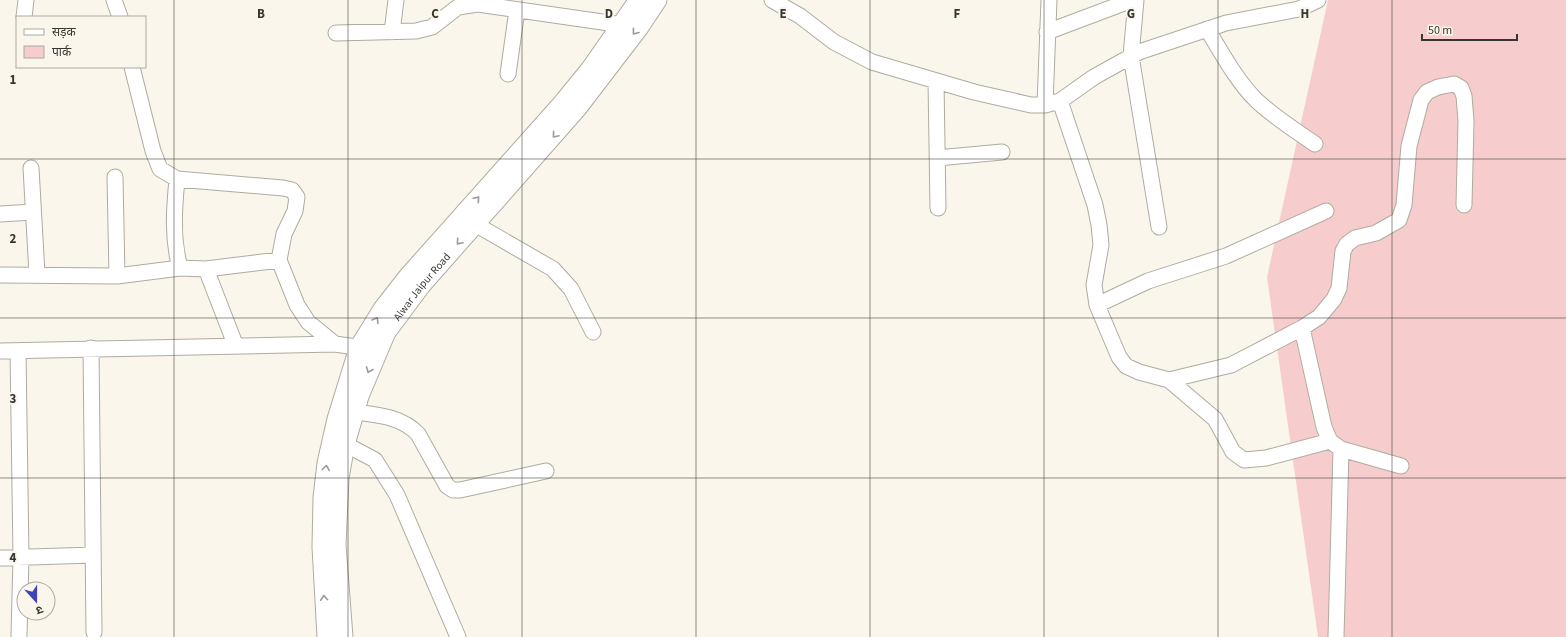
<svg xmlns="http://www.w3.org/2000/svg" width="1566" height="637" viewBox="0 0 1566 637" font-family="'Source Sans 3','Noto Sans Devanagari',sans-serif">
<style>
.green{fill:#f7cccc}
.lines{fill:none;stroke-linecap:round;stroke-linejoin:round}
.minor-casing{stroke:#afaba0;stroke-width:17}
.major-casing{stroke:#afaba0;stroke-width:21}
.minor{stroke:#fff;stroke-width:15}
.major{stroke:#fff;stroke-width:19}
.oneway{stroke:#9c9a98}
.grid{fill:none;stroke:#383632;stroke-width:1;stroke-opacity:0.55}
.labels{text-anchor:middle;stroke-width:4;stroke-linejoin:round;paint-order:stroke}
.street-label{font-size:11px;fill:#383632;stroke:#fbf6eb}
.grid-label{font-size:13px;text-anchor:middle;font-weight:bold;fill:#383632;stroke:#fbf6eb;stroke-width:4;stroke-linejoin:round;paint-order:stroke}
</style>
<rect width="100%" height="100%" fill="#fbf6eb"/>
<path class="green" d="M 1328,0 L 1566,0 L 1566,637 L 1318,637 L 1267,277 Z"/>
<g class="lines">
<defs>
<path id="minor" d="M 114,0 L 120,17
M 772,0 L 800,16 L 834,42 L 872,62 L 974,92 L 1031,105 L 1045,105 L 1060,101 L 1094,77 L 1139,52 L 1226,23 L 1299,9 L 1318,0
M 1136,0 L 1131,56 L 1159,227
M 24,17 L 26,0
M 1207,29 C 1222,53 1236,80 1256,100 C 1274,117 1295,130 1315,144
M 392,32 L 396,0
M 1047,32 L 1132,0
M 336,33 L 416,31 L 432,27 L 458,7 L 478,4 L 623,25
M 132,67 L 153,151 L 160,169 L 177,179 L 283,188 L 292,190 L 297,197 L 295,211 L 284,234 L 279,260 L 297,305 L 308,322 L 335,344
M 508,74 L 517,10
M 936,81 L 938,208
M 1060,101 L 1095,205 L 1099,225 L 1101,245 L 1094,285 L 1097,305 L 1119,357 L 1126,366 L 1139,372 L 1169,380 L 1231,365 L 1302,328 L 1319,317 L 1334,299 L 1339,288 L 1343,251 L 1347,244 L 1355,238 L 1376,233 L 1399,220 L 1404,205 L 1409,146 L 1421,100 L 1427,92 L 1438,87 L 1454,84 L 1461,88 L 1464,96 L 1466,121 L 1464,205
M 1045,105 L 1049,0
M 937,158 L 1002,152
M 31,168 L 37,274
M 115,177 L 117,276
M 177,179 C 174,210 172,238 180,268
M 0,214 L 33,212
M 475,224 L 553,269 L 571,289 L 593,332
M 206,269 L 235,344
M 0,275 L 117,276 L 180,268 L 206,269 L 279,260
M 1097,305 L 1148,281 L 1226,256 L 1326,211
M 1302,328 L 1324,427 L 1330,441 L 1341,449 L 1401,466
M 91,348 L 94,632
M 0,351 L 335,344 L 370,349
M 18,351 L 21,557 L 19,635
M 1169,380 L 1215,419 L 1233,452 L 1244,460 L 1266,458 L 1330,441
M 354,412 C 377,415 401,416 418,434 L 447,486 L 453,490 L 460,490 L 546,471
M 345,444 L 375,460 L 397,495 L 458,637
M 0,558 L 93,555
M 1336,637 L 1341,449"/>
<g id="major">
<path d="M 327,637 L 322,547 L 323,498 L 327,463 L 337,419 L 359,348 L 383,309 L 408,277 L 563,103 L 590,70 L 639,0"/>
<path id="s1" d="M 343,637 L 336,545 L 339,478 L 345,444 L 359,396 L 386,332 L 421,285 L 577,108 L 639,27 L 657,0"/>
</g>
</defs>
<use href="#minor" class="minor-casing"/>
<use href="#major" class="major-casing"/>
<use href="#minor" class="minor"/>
<use href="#major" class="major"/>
</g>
<defs><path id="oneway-chevron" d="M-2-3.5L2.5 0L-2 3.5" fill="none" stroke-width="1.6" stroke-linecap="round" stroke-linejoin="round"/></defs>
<g class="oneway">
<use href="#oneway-chevron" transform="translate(635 32) rotate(127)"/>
<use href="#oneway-chevron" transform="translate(555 135) rotate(130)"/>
<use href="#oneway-chevron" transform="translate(477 199) rotate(-49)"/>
<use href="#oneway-chevron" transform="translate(459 242) rotate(131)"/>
<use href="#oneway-chevron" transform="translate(376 320) rotate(-59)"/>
<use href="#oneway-chevron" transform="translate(369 370) rotate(112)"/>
<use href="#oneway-chevron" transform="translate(326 468) rotate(-83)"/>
<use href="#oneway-chevron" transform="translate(324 598) rotate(-94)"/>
</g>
<path class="grid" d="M 174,0 L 174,637M 348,0 L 348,637M 522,0 L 522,637M 696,0 L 696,637M 870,0 L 870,637M 1044,0 L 1044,637M 1218,0 L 1218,637M 1392,0 L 1392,637M 0,159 L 1566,159M 0,318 L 1566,318M 0,478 L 1566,478"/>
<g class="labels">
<g class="street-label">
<text dy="4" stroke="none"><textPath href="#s1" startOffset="371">Alwar Jaipur Road</textPath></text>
</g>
</g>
<g class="grid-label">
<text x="261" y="18">B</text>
<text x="435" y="18">C</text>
<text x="609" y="18">D</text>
<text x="783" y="18">E</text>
<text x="957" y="18">F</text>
<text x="1131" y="18">G</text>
<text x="1305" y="18">H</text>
<text x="13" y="84">1</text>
<text x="13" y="243">2</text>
<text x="13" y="403">3</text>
<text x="13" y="562">4</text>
</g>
<rect x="16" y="16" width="130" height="52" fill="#fbf6eb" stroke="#ada9a1"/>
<rect x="24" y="29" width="20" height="6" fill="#ffffff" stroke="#ada9a1"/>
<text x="52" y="36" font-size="12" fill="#383632">सड़क</text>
<rect x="24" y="46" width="20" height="12" fill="#f7cccc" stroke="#ada9a1"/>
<text x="52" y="56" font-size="12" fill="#383632">पार्क</text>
<g transform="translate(36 601) rotate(159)"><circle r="19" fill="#fbf6eb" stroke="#ada9a1"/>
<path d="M0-3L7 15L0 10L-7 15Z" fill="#4043b8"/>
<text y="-6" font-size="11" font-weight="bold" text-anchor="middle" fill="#383632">उ</text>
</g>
<path d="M1422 34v6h95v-6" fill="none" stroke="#383632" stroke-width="2"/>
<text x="1428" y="34" font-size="12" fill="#383632" stroke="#fbf6eb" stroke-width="3" paint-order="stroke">50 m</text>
</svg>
